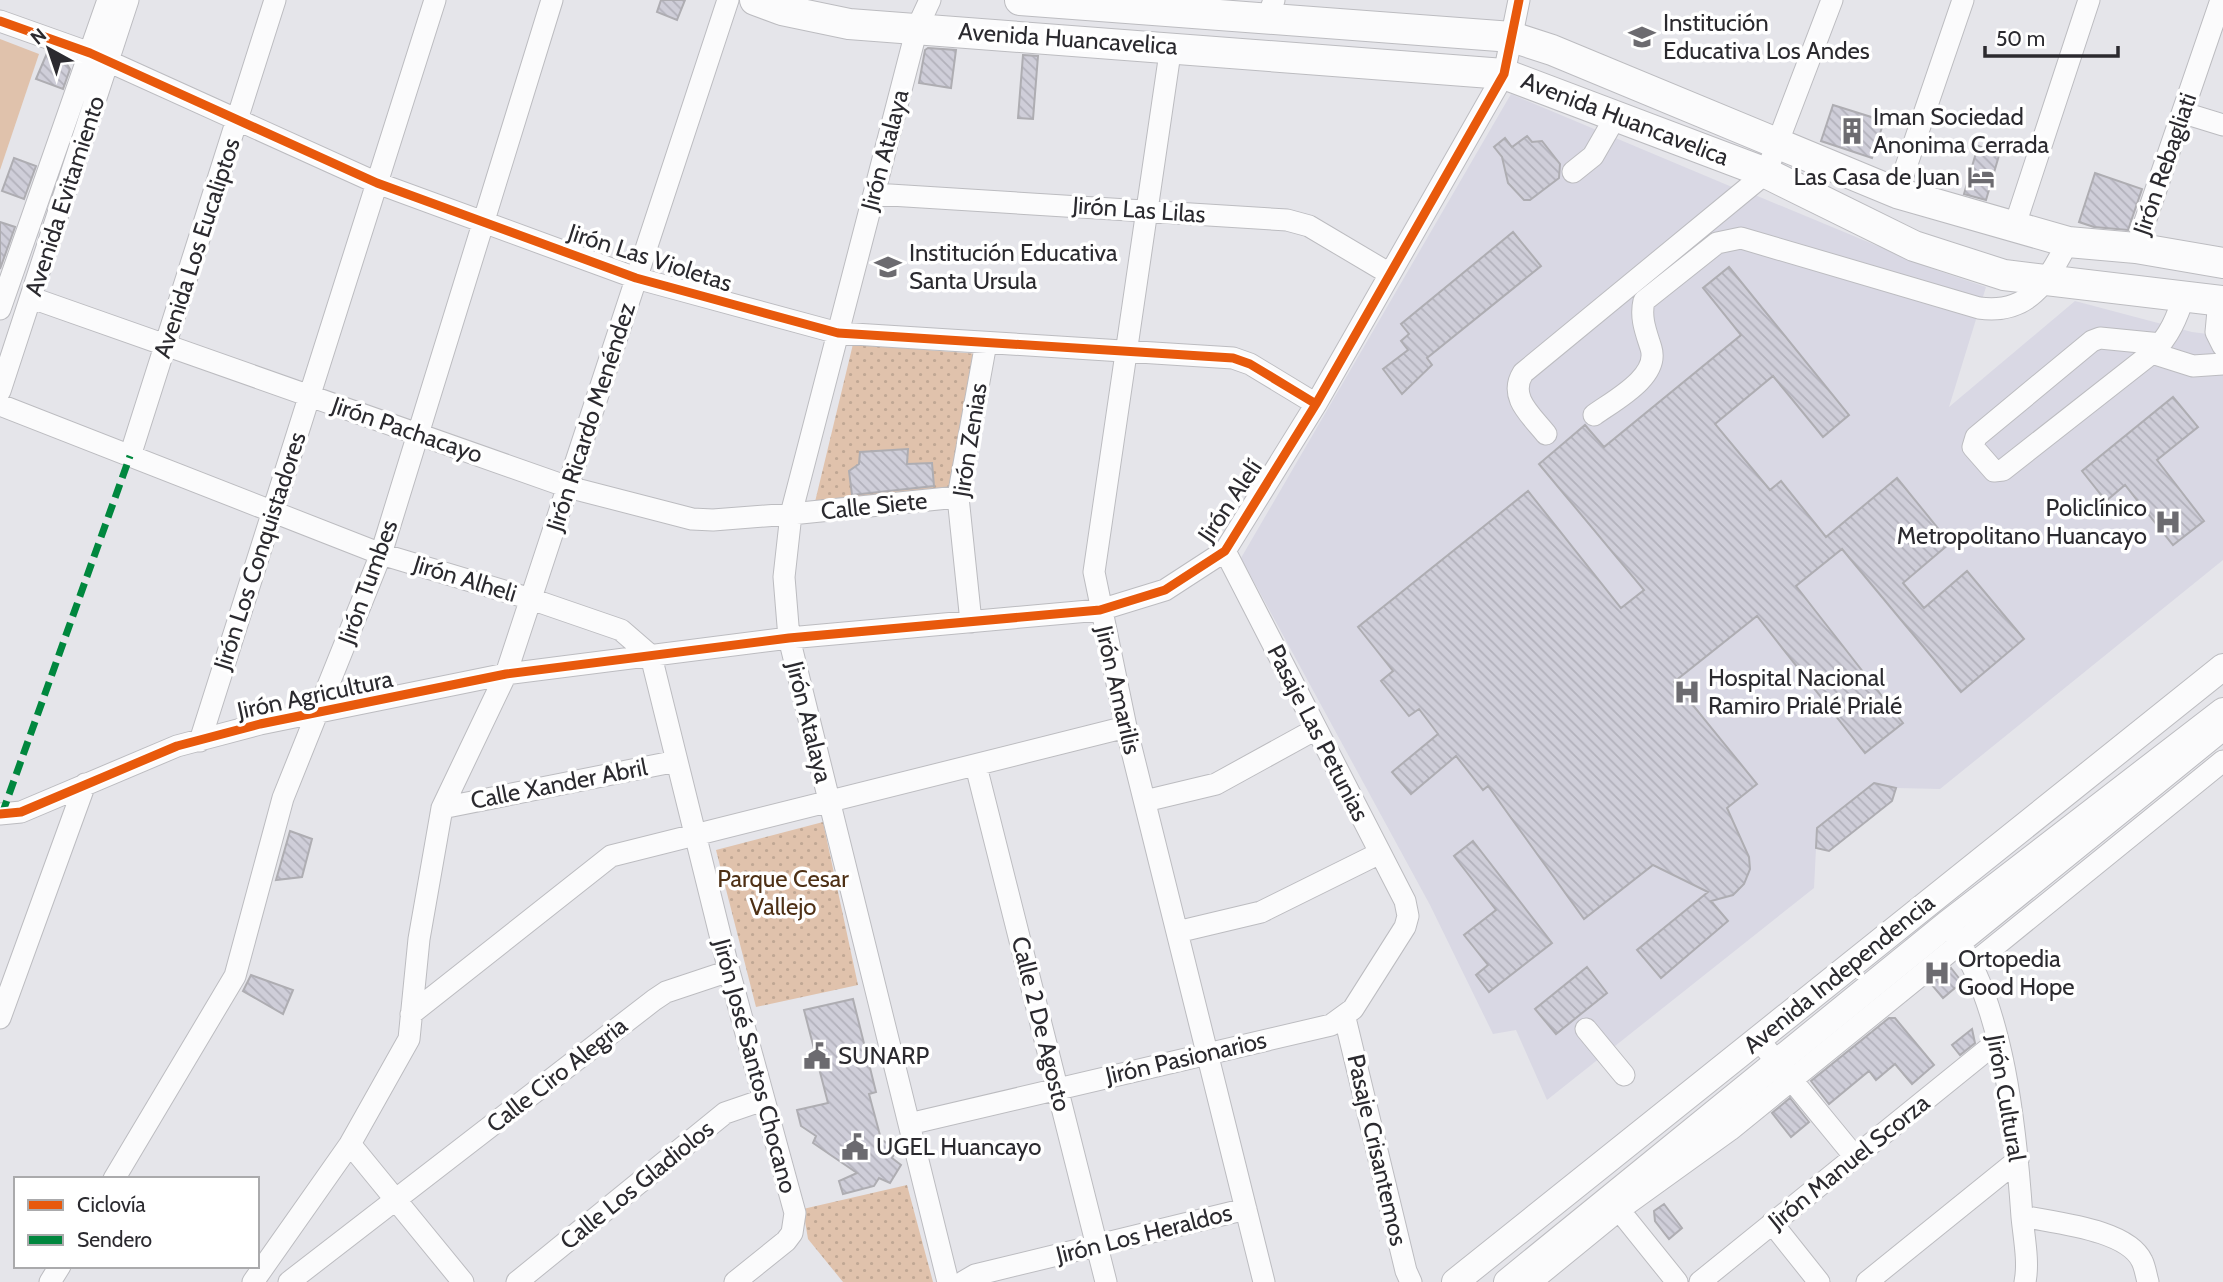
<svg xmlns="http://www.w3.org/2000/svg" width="2223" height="1282" viewBox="0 0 2223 1282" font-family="Cabin,sans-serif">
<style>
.built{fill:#d9d8e4}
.grass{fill:#e0c2ac}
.park{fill:url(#park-dots)}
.building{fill:url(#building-back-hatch);stroke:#aeadb2;stroke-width:2}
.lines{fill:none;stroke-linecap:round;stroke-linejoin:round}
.minor-casing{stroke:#bcbcc0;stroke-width:23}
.major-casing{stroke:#bcbcc0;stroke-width:28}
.highway-casing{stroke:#bcbcc0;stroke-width:32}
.minor{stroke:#fbfbfc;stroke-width:21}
.major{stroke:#fbfbfc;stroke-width:26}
.highway{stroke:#fbfbfc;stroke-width:30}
.quiet{stroke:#00873e;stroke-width:7;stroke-dasharray:14 7;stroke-linecap:butt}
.cycleway-casing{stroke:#fff;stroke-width:13}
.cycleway{stroke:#e8590c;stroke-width:9}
.labels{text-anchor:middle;stroke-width:7;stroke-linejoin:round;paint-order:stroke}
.poi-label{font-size:24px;fill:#2b2a2f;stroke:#fff;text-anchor:start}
.street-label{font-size:24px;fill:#2b2a2f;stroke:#fff}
.park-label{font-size:24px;fill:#4e3015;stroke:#fff}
</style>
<defs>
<pattern id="park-dots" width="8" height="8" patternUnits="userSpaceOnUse" patternTransform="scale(1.75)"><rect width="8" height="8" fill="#e0c2ac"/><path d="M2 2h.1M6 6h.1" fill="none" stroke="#c0a794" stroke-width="1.8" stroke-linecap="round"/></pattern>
<pattern id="building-back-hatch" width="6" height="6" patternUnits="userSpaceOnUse" patternTransform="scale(1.75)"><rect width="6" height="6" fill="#cfced9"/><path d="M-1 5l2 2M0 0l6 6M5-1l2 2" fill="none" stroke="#b2b1bb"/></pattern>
</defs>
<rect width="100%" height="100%" fill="#e5e5ea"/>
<path class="built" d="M 1511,94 L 1732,187 L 1730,198 L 1755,195 L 1933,269 L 1986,287 L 1949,407 L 2075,301 L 2192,332 L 2223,336 L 2223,560 L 1940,789 L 1897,788 L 1892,801 L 1829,851 L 1816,848 L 1814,888 L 1547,1100 L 1516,1030 L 1493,1034 L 1430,905 L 1241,558 Z"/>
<path class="grass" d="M 0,39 L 39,54 L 0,170 Z"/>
<path class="park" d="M 853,344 L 978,354 L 949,489 L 814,506 Z
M 823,822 L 858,985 L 756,1007 L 716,850 Z
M 907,1185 L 933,1282 L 843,1282 L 808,1239 L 803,1209 Z"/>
<path class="building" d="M 661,0 L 685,0 L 677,20 L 657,12 Z
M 928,48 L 956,50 L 951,88 L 919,83 L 925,50 Z
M 47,53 L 65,61 L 70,69 L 63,89 L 36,79 Z
M 1023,55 L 1038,56 L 1033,119 L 1018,118 Z
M 1833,105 L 1884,121 L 1872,158 L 1821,141 Z
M 1527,136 L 1532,142 L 1542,141 L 1560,164 L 1559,178 L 1530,200 L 1524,200 L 1508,183 L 1502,157 L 1494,147 L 1505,138 L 1512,147 Z
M 1978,146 L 2000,152 L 1986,200 L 1964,194 Z
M 14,158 L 36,166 L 24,199 L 2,191 Z
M 2095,173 L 2142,189 L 2128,230 L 2094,227 L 2079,222 Z
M 0,222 L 15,227 L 0,269 Z
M 1513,232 L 1541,266 L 1427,358 L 1432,365 L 1402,394 L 1383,369 L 1408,350 L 1401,341 L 1409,334 L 1401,324 Z
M 1729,267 L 1849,415 L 1823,437 L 1773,376 L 1715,424 L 1770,490 L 1781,481 L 1826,537 L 1897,478 L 1950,543 L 1903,583 L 1924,608 L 1967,571 L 2024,639 L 1961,692 L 1842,549 L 1796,586 L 1903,723 L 1865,753 L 1757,616 L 1674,682 L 1757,784 L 1727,808 L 1749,857 L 1750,869 L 1744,884 L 1733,895 L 1711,901 L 1728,921 L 1661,978 L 1637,950 L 1708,892 L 1653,865 L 1584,919 L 1488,786 L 1483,790 L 1456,756 L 1411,794 L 1392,772 L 1438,734 L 1419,709 L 1409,716 L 1381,681 L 1393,671 L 1358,627 L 1528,491 L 1621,608 L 1644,590 L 1539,464 L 1585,425 L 1604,447 L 1741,335 L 1703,288 Z
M 2173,397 L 2198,427 L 2157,460 L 2204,521 L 2173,545 L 2125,485 L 2106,501 L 2082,471 Z
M 908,449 L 907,464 L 932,463 L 934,486 L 852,495 L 849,471 L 859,464 L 860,452 Z
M 1874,783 L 1896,788 L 1892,801 L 1829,851 L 1816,848 L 1817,828 Z
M 290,831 L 312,839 L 302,877 L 276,880 Z
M 1473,841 L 1552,943 L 1489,992 L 1476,975 L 1488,965 L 1464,935 L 1496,910 L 1454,856 Z
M 1587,967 L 1607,993 L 1556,1034 L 1535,1009 Z
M 1951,968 L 1962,982 L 1943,998 L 1931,984 Z
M 251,975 L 293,990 L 283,1014 L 243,991 Z
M 853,999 L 876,1092 L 869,1094 L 881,1139 L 896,1150 L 892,1158 L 901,1165 L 890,1183 L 879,1178 L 874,1186 L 843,1194 L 839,1181 L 857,1173 L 813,1143 L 816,1136 L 801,1126 L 797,1110 L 828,1103 L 804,1010 Z
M 1889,1018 L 1895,1018 L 1934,1065 L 1912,1084 L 1895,1064 L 1876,1080 L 1869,1071 L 1829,1104 L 1811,1081 Z
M 1972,1029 L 1975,1043 L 1960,1055 L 1952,1045 Z
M 1790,1098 L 1809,1122 L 1791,1137 L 1772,1113 Z
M 1664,1204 L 1682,1228 L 1669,1239 L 1655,1221 L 1654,1211 Z"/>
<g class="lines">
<defs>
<path id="minor" d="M 930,0 L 917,28 L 791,514 L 784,577 L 789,638 L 948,1282
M 1268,17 L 1274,0
M 0,21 L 90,53 L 377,183 L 636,278 L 838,333 L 1233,358 L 1250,364 L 1316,404
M 1171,46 L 1094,572 L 1126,727 L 1264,1282
M 2184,113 L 2223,125
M 1573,172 L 1593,156 L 1616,116
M 1897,193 L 1963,0
M 874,194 L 1287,220 L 1309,226 L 1390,274
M 2014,228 L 2089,0
M 2136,248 L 2221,0
M 32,298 L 568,487 L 692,519 L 713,520 L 791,514 L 958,497
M 2219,300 L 2216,332 L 2223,346
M 0,309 L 108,0
M 2161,344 L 2100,338 L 2092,341 L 1976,437 L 1973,447 L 1994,471 L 2003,470 L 2152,353 C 2170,336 2177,317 2185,294
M 2152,353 L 2193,366 L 2223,364
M 0,391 L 128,0
M 0,405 L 381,554 L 531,599 L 621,630 L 651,656
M 1594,415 C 1613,401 1660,377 1651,348 C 1646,332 1640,318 1644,301 L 1717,243 L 1741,238 L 1979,308 C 2030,315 2047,281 2068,242
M 1546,434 C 1531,415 1508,397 1523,373 L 1766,173 L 1832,0
M 130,456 L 275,0
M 971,622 L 958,497 L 986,343
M 651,656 L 729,971 L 795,1213 L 792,1233 L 786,1241 L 735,1282
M 200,741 L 435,0
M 976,766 L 1106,1282
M 1145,801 L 1216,784 L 1316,729
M 442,808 L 677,761
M 0,814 L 21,812 L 177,746 L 260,724 L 506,674 L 789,638 L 1100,610 L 1165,590 L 1225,551 L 1316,404 L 1504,74 L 1519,0
M 1177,932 L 1261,912 L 1380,853
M 1953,933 C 2004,1004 2016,1130 2022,1217 C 2024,1238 2029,1262 2025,1282
M 1974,963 L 2223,761
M 411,1014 L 611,856 L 1126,727
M 0,1018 L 85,784
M 1345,1018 L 1406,1271 L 1411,1282
M 1586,1029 L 1624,1075
M 1758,1039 L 1855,1157
M 909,1124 L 1331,1025 L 1353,1009 L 1405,927 L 1408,916 L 1405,901 L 1225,551
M 350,1144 L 463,1282
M 114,1179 L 235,976 L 283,798 L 381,554 L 552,0
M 1611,1200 L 1677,1282
M 2022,1216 C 2054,1223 2127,1229 2142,1261 C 2145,1267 2146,1275 2148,1282
M 1772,1223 L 1819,1282
M 50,1282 L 60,1266
M 253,1282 L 350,1144 L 409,1039 L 419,939 L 442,808 L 506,674 L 728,0
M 289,1282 L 654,1000 L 666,992 L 729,971
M 517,1282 L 725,1113 L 763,1100
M 963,1282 L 975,1275 L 1246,1209
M 1531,1282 L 1619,1210 L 1730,1130 L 2223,730
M 1700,1282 L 1998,1041
M 1867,1282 L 2018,1160"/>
<path id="major" d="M 1455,1282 L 2223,667
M 1507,1282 L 1947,924 L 2223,711"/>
<path id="highway" d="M 755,0 L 782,10 L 849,24 L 1504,74 L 1766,173 L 1914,246 L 2004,275 L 2223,301
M 1020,0 L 1512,37 L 1552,50 L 1897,193 L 2068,242 L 2136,248 L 2223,263"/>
</defs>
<use href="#minor" class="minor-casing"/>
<use href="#major" class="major-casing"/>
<use href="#highway" class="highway-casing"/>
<use href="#minor" class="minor"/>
<use href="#major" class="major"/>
<use href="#highway" class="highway"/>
<path class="quiet" d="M 2,814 L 130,456"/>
<defs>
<path id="cycleway" d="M 0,21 L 90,53 L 377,183 L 636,278 L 838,333 L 1233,358 L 1250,364 L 1316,404
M 0,814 L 21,812 L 177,746 L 260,724 L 506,674 L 789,638 L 1100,610 L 1165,590 L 1225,551 L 1316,404 L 1504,74 L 1519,0"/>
</defs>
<use href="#cycleway" class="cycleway-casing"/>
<use href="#cycleway" class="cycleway"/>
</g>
<defs>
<symbol id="school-bare" viewBox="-9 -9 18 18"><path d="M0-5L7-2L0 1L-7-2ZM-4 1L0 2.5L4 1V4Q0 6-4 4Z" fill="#6c6b70" stroke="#fff" stroke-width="2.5" paint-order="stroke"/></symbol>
<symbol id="building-bare" viewBox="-9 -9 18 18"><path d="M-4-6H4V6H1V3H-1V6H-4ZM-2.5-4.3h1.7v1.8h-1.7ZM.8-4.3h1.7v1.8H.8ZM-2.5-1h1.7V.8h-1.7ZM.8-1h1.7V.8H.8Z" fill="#6c6b70" stroke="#fff" stroke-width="2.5" paint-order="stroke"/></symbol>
<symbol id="hotel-bare" viewBox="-9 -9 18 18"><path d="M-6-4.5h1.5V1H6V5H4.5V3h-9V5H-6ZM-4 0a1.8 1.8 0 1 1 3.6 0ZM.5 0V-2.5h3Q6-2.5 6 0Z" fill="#6c6b70" stroke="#fff" stroke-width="2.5" paint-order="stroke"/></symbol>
<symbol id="hospital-bare" viewBox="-9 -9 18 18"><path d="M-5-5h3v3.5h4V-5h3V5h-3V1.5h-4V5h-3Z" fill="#6c6b70" stroke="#fff" stroke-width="2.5" paint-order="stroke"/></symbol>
<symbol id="civic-bare" viewBox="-9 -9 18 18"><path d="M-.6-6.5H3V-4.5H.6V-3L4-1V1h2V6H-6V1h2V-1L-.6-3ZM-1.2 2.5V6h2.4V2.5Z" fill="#6c6b70" stroke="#fff" stroke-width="2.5" paint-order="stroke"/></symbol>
</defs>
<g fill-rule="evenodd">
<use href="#school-bare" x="1623" y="18" width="38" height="38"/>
<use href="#building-bare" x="1833" y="112" width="38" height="38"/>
<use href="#hotel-bare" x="1962" y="158" width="38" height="38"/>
<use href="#school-bare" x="869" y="248" width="38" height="38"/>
<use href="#hospital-bare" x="2149" y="503" width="38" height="38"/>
<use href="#hospital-bare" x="1668" y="673" width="38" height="38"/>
<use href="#hospital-bare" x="1918" y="954" width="38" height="38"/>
<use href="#civic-bare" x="798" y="1037" width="38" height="38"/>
<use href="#civic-bare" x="836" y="1128" width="38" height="38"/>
</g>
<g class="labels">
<g class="poi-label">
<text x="1663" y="31">Institución<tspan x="1663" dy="28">Educativa Los Andes</tspan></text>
<text x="1873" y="125">Iman Sociedad<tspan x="1873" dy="28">Anonima Cerrada</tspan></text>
<text x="1960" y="185" text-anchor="end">Las Casa de Juan</text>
<text x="909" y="261">Institución Educativa<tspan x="909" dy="28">Santa Ursula</tspan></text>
<text x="2147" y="516" text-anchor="end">Policlínico<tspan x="2147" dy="28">Metropolitano Huancayo</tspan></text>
<text x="1708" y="686">Hospital Nacional<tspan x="1708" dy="28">Ramiro Prialé Prialé</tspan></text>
<text x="1958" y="967">Ortopedia<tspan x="1958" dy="28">Good Hope</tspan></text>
<text x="838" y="1064">SUNARP</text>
<text x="876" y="1155">UGEL Huancayo</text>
</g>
<g class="street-label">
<text transform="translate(1068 39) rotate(4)" y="8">Avenida Huancavelica</text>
<text transform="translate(1625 119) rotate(21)" y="8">Avenida Huancavelica</text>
<text transform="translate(885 150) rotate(-75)" y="8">Jirón Atalaya</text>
<text transform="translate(2165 164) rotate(-71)" y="8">Jirón Rebagliati</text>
<text transform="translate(65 196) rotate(-72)" y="8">Avenida Evitamiento</text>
<text transform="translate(1139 210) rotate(4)" y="8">Jirón Las Lilas</text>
<text transform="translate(197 248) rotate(-72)" y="8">Avenida Los Eucaliptos</text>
<text transform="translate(650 258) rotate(18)" y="8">Jirón Las Violetas</text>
<text transform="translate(591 417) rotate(-72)" y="8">Jirón Ricardo Menéndez</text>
<text transform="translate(407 430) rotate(19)" y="8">Jirón Pachacayo</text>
<text transform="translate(970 440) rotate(-81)" y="8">Jirón Zenias</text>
<text transform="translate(1230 501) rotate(-56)" y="8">Jirón Alelí</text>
<text transform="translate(874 506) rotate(-6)" y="8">Calle Siete</text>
<text transform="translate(260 551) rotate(-72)" y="8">Jirón Los Conquistadores</text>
<text transform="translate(465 579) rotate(17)" y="8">Jirón Alheli</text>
<text transform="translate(368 582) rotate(-70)" y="8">Jirón Tumbes</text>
<text transform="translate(1118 690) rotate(77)" y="8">Jirón Amarilis</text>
<text transform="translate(315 695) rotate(-12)" y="8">Jirón Agricultura</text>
<text transform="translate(809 722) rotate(76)" y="8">Jirón Atalaya</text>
<text transform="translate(1318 733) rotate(63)" y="8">Pasaje Las Petunias</text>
<text transform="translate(559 784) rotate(-11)" y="8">Calle Xander Abril</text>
<text transform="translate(1839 974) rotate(-39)" y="8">Avenida Independencia</text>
<text transform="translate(1041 1024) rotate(76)" y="8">Calle 2 De Agosto</text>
<text transform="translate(1186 1058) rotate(-13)" y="8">Jirón Pasionarios</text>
<text transform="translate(755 1066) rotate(75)" y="8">Jirón José Santos Chocano</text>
<text transform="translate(557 1075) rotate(-38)" y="8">Calle Ciro Alegria</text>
<text transform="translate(2006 1098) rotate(80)" y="8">Jirón Cultural</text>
<text transform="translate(1377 1150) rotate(77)" y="8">Pasaje Crisantemos</text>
<text transform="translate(1849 1162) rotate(-39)" y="8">Jirón Manuel Scorza</text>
<text transform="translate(637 1185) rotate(-39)" y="8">Calle Los Gladiolos</text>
<text transform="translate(1144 1234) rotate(-14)" y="8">Jirón Los Heraldos</text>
</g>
<g class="park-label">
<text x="783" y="887">Parque Cesar<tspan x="783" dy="28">Vallejo</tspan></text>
</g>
</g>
<rect x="14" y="1177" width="245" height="91" fill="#ffffff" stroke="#aaaaac" stroke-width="2"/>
<rect x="28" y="1200" width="35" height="10" fill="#e8590c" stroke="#aaaaac" stroke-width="2"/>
<text x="77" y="1212" font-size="21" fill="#2b2a2f">Ciclovía</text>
<rect x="28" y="1235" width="35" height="10" fill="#00873e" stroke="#aaaaac" stroke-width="2"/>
<text x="77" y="1247" font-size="21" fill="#2b2a2f">Sendero</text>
<g transform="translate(49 49) rotate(320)" stroke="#ffffff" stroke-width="5" paint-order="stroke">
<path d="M0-5L12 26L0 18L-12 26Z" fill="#2b2a2f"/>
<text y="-10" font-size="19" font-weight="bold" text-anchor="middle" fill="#2b2a2f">N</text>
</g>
<path d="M1985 46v10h133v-10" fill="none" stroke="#2b2a2f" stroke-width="3.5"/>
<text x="1996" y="46" font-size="21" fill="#2b2a2f" stroke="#ffffff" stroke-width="5" paint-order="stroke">50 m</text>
</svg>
